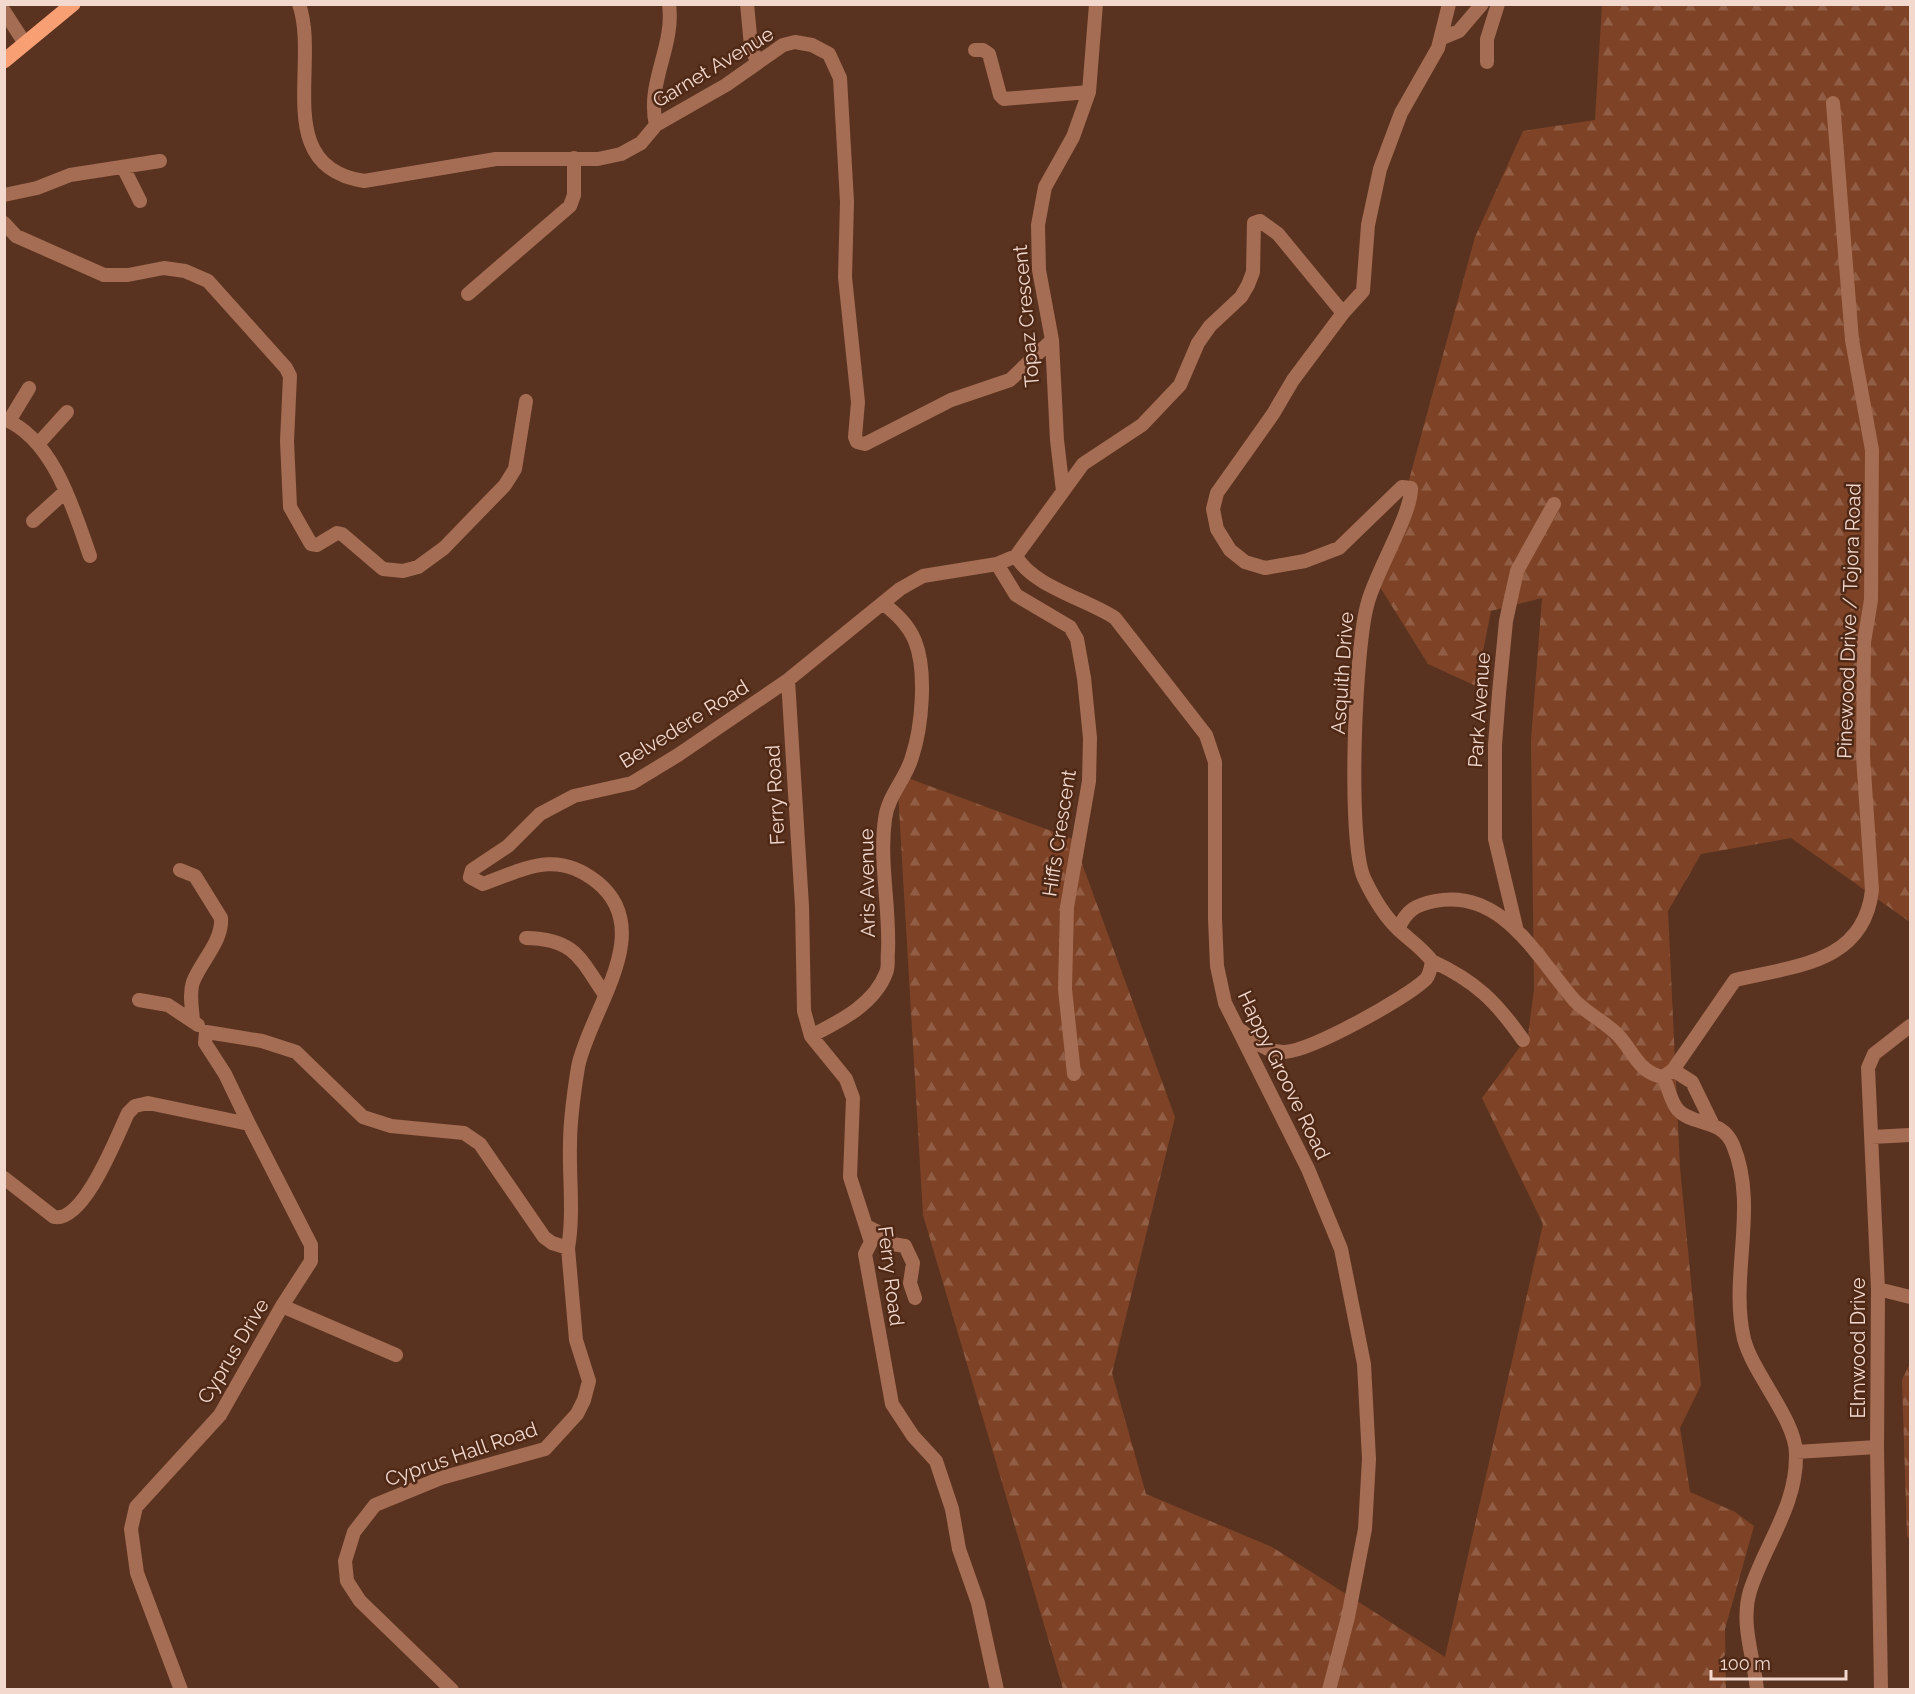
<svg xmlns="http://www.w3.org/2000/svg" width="1915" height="1694" viewBox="0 0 1915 1694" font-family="Raleway,sans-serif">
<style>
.forest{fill:url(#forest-firs)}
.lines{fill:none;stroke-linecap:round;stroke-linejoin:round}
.minor{stroke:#a56d53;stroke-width:14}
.major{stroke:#f99f74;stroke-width:15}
.labels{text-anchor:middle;stroke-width:5;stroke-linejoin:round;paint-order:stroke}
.street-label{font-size:20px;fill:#f2d8cd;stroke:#4f2816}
</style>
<defs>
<pattern id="forest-firs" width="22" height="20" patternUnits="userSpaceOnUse" patternTransform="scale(1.5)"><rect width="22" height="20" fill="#7e4326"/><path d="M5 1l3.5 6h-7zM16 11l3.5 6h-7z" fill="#915d44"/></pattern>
</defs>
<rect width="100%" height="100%" fill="#5a3320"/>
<path class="forest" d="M 1602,5 L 1910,5 L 1910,922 L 1791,838 L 1701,854 L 1668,911 L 1680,1168 L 1701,1385 L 1680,1428 L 1690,1492 L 1735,1512 L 1754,1526 L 1725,1629 L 1726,1689 L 1063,1689 L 923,1215 L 897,774 L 1073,839 L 1175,1117 L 1112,1373 L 1146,1494 L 1272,1547 L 1445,1657 L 1543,1224 L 1482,1098 L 1528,1036 L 1534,989 L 1531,740 L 1542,598 L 1491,611 L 1476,686 L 1428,664 L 1380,587 L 1475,237 L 1523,131 L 1595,120 Z
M 1910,1363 L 1910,1540 L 1907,1536 L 1902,1380 Z"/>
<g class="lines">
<path class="minor" d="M 299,4 C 320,64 271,167 364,181 L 496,159 L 598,159 L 621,154 L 641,143 L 656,125 L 726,85 L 783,45 L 795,42 L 812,45 L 829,54 L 840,78 L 847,202 L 845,277 L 858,402 L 855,437 L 857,442 L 865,444 L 951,400 L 1010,380 L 1052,340
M 747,4 L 751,46 L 757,62
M 4,11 L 24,42
M 1442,38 L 1459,31 L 1482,4
M 975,50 L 983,50 L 989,54 L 1000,95 L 1004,99 L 1089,92
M 1487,62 L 1487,39 L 1498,4
M 656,125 C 646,82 675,47 669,4
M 123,167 L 140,201
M 4,195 L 37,188 L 70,175 L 160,161
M 4,223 L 16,236 L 104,275 L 128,275 L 164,268 L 185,271 L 208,281 L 286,368 L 290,376 L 287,441 L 290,507 L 311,544 L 317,545 L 337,533 L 342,534 L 383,569 L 403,571 L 418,567 L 444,548 L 505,485 L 515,469 L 526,401
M 468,294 L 570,206 L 574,195 L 574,158
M 4,419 C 54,439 74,511 90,556
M 9,421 L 29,388
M 38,444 L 67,412
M 1063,491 L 1057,440 L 1052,340 L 1039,270 L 1038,225 L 1045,187 L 1073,137 L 1089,92 L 1096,4
M 33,521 L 66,491
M 1016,556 C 1032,586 1086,599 1115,618 L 1206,735 L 1215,762 L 1215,919 L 1217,966 L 1225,1003 L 1308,1169 L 1341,1249 L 1364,1364 L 1369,1459 L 1365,1529 L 1348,1617 L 1329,1690
M 997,564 L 1016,595 L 1070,627 L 1077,639 L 1084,678 L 1090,738 L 1089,781 L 1067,907 L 1065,989 L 1074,1074
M 788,680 L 802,906 L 804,1011 L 811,1036 L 846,1079 L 853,1098 L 850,1177 L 871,1242 L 865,1254 L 892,1404 L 913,1436 L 936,1461 L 952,1509 L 959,1549 L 978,1603 L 997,1690
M 180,870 L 195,876 L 221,918 C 223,941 201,961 193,982 C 189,994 192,1008 193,1020
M 1516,927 L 1495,839 L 1495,745 L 1499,693 L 1506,621 L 1517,571 L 1554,504
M 1398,929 C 1407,910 1415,905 1435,901 C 1503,888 1537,958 1575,1001 C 1588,1014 1605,1022 1618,1035 C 1633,1051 1639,1073 1663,1077 C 1669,1087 1670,1101 1678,1110 C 1693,1126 1722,1118 1733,1145 C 1759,1207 1729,1276 1744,1339 C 1753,1374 1796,1420 1796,1454 C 1797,1506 1765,1544 1750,1591 C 1740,1624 1754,1657 1757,1690
M 526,938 C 575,939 580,958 605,995
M 1432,961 C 1475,981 1496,1001 1523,1040
M 139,1000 L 168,1005 L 198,1025
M 1237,1027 C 1251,1039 1266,1053 1285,1052 C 1313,1050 1406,998 1426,979 C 1430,974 1431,967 1432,961 C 1422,948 1411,941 1399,930 C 1385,917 1372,895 1364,878 C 1347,840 1355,644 1368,602 C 1376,572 1412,513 1411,488 L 1402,487 L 1339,548 L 1305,561 L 1265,568 L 1245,562 L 1230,550 L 1217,529 L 1213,509 L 1217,493 L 1273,414 L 1293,380 L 1343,313 L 1363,291 L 1368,225 L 1380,169 L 1401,113 L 1438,48 L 1449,4
M 811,1036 C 838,1022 874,1005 886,973 C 889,967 887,957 888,951 C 890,907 879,862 885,819 C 888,795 906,779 912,757 C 922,727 927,671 915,641 C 908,624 896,614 883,603
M 1673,1070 L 1692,1082 L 1712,1123
M 1663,1077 L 1673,1070 L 1735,980 C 1793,966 1864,964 1872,890 L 1863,756 L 1864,642 L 1871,600 L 1872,450 L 1852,340 L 1833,103
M 1872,1137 L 1910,1135
M 4,1178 L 54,1217 C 84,1223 117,1136 128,1113 L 135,1106 L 148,1103 L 249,1124 L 225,1074 L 205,1043 L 206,1032 L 213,1033 L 262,1041 L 296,1052 L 363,1117 L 391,1126 L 464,1133 L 480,1144 L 544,1237 L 552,1243 L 568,1248 C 574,1213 569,1179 570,1144 C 570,1118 574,1092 578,1067 C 589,1011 658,931 597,882 C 556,849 525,869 483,884 L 470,877 L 472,870 L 508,846 L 540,814 L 574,796 L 632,783 L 678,755 L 788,680 L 900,589 L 923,576 L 997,564 L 1016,556 L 1083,464 L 1142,425 L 1180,385 L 1198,343 L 1210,326 L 1241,297 L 1248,285 L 1253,272 L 1254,223 L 1260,221 L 1278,234 L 1343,313
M 866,1226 L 878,1232 L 886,1243 L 905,1246 L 913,1263 L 910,1283 L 915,1298
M 1878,1289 L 1910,1297
M 282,1306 L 396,1355
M 1796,1452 L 1877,1447
M 181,1690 L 137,1573 L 131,1529 L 136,1507 L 220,1415 L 282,1306 L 311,1261 L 311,1245 L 249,1124
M 452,1690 L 360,1601 L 347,1581 L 345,1561 L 354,1532 L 375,1505 L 441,1478 L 545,1449 L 577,1414 L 584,1400 L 589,1381 L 576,1340 L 568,1248
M 1881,1690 L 1877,1447 L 1878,1289 L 1868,1068 L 1874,1054 L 1910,1026"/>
<path class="major" d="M 4,61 L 73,4"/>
</g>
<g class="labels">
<g class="street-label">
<text transform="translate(713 67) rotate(-31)" y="7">Garnet Avenue</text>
<text transform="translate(1026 316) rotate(-95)" y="7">Topaz Crescent</text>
<text transform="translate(1849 621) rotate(-88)" y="7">Pinewood Drive / Tojora Road</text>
<text transform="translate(1342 673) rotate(-86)" y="7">Asquith Drive</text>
<text transform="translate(1479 710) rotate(-86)" y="7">Park Avenue</text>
<text transform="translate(684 724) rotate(-32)" y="7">Belvedere Road</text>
<text transform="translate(775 795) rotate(-93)" y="7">Ferry Road</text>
<text transform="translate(1059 833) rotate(-81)" y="7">Hiffs Crescent</text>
<text transform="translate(867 883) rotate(-91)" y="7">Aris Avenue</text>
<text transform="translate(1284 1075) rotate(64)" y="7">Happy Groove Road</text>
<text transform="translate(891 1276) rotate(83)" y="7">Ferry Road</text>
<text transform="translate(1858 1348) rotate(-90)" y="7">Elmwood Drive</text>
<text transform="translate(233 1351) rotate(-59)" y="7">Cyprus Drive</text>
<text transform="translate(461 1454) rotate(-19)" y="7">Cyprus Hall Road</text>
</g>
</g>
<rect width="1915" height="1694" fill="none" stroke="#f2d8cd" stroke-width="12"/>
<path d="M1711 1670v9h135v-9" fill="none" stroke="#f2d8cd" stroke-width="3"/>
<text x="1720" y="1670" font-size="18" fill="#f2d8cd" stroke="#4f2816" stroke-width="4.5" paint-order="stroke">100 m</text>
</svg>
